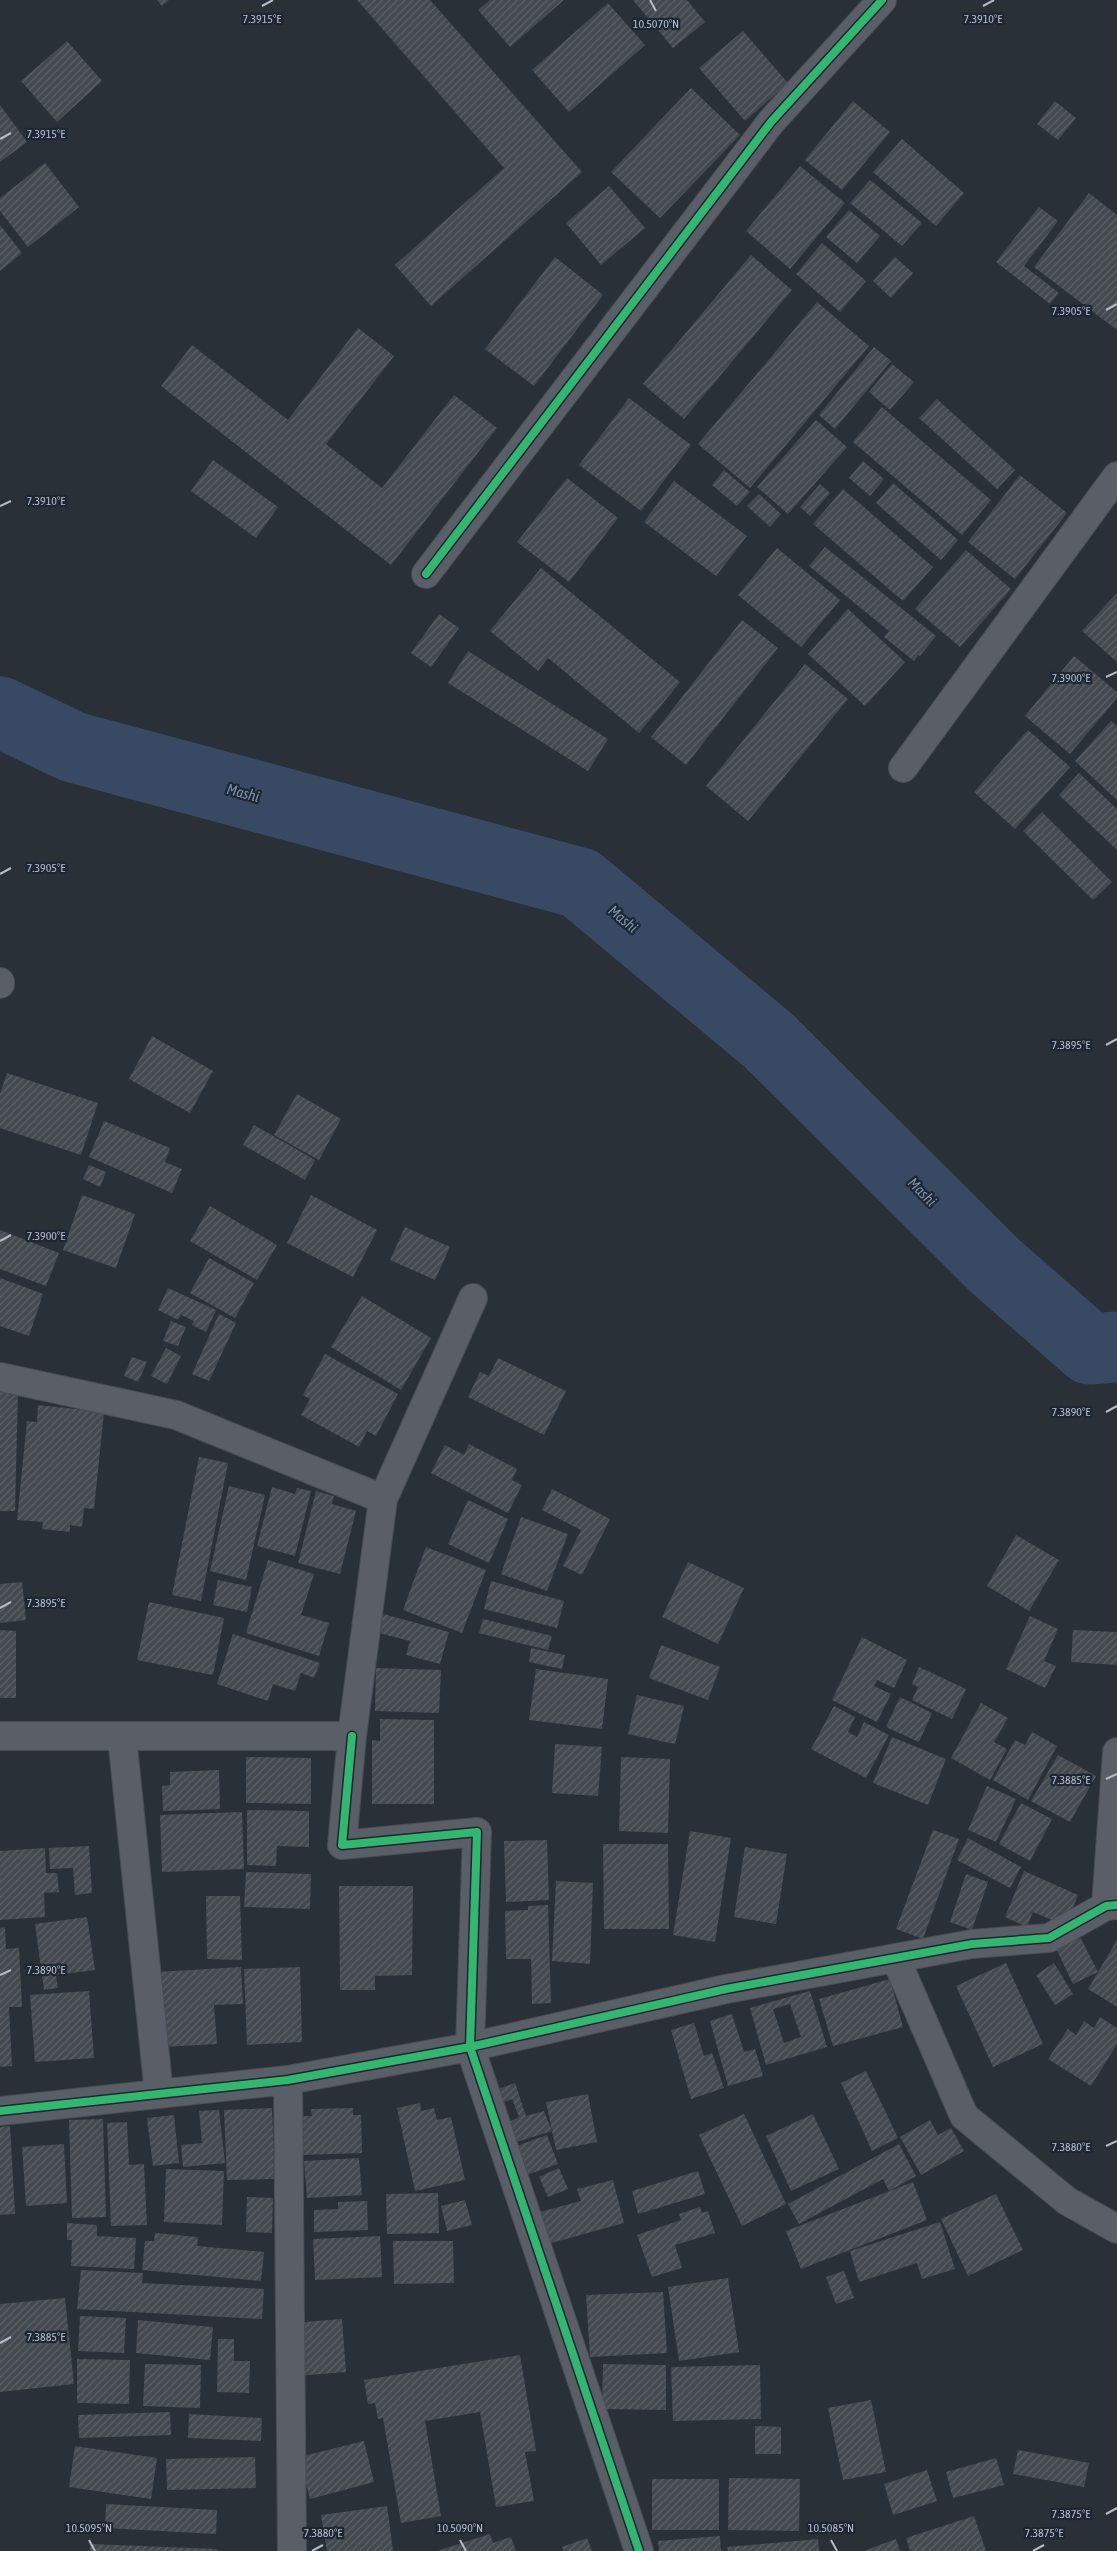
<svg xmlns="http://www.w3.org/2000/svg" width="1117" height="2551" viewBox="0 0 1117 2551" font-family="'Asap Condensed',sans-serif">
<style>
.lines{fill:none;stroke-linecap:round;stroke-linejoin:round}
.river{stroke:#384963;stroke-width:71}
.building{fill:url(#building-hatch);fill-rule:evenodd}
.minor-casing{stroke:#484c53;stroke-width:30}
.minor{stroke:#5a5e66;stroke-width:28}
.cycleway-casing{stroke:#1d2633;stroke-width:11}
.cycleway{stroke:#33b770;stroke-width:8}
.ticks{fill:none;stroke:#b4bcc9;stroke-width:2}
.labels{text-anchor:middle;stroke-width:4.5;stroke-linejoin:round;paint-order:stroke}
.water-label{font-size:15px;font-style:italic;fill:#7c92b1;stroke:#1d2633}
.ticks-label{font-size:12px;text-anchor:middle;fill:#b4bcc9;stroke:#1d2633;stroke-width:4.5;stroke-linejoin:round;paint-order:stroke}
</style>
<defs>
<pattern id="building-hatch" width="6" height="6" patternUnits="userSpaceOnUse" patternTransform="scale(1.25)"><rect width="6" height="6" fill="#444950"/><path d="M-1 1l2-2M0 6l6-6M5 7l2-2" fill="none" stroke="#5d6168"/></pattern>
</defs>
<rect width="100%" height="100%" fill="#2a3038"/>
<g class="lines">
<path class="river" d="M 0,712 L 73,747 L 580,883 L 769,1041 L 994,1265 L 1090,1349 L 1117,1347"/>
</g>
<path class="building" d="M 157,0 L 169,0 L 162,6 Z
M 357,0 L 430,0 L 582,172 L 431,306 L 395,265 L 504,168 Z
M 490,0 L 564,0 L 510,47 L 478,10 Z
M 633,0 L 687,0 L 705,22 L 673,48 Z
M 608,3 L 645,45 L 569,112 L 532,70 Z
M 743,31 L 788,83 L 745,121 L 699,68 Z
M 67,41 L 102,81 L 57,122 L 21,81 Z
M 691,88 L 740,135 L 660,218 L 611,172 Z
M 853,101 L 890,132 L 842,190 L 805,160 Z
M 1055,101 L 1076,118 L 1058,140 L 1037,124 Z
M 0,105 L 27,142 L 0,162 Z
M 902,139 L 964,193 L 936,226 L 873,172 Z
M 45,163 L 79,207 L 28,247 L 0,211 L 0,198 Z
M 800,166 L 845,203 L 790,269 L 746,231 Z
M 870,180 L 922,223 L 902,246 L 850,203 Z
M 609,186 L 645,228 L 601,265 L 566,223 Z
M 1089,193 L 1117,215 L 1117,330 L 1034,267 Z
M 1039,207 L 1058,221 L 1024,266 L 1059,293 L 1050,304 L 996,262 Z
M 849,210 L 880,236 L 857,263 L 826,237 Z
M 0,225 L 22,253 L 0,271 Z
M 822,243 L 866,281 L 840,312 L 796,274 Z
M 751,255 L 792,290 L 684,419 L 643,384 Z
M 555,257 L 603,295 L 534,386 L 485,349 Z
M 895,257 L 913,273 L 891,298 L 873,281 Z
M 817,302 L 869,346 L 750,488 L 698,444 Z
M 358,328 L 394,356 L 326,444 L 382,488 L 454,395 L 497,428 L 391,565 L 161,386 L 192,345 L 288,420 Z
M 874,347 L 891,361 L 835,429 L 819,415 Z
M 892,364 L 914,382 L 890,410 L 869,392 Z
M 629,398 L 691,445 L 641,511 L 579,465 Z
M 937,399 L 1015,470 L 997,489 L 919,418 Z
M 882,407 L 991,500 L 962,535 L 853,442 Z
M 816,420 L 847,447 L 788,514 L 757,487 Z
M 213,460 L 278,507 L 256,538 L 191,491 Z
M 863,461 L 884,479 L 870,496 L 849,478 Z
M 724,470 L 750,492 L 737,506 L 712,485 Z
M 1020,475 L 1067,513 L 1015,579 L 968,542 Z
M 567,478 L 618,518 L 569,582 L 517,542 Z
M 674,481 L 747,536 L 716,576 L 644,522 Z
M 893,483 L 958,540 L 941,560 L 876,503 Z
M 820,484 L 830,493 L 810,516 L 800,507 Z
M 843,489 L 933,567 L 903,601 L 813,524 Z
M 759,494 L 781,514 L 770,527 L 747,506 Z
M 825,547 L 936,636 L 920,656 L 918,655 L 914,661 L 884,637 L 889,631 L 809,566 Z
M 777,548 L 840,600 L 801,647 L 738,595 Z
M 966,550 L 1011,589 L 960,647 L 915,609 Z
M 541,568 L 680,682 L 639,733 L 548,658 L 538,671 L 490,631 Z
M 1117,593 L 1117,662 L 1082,631 Z
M 848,609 L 905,662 L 865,706 L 808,654 Z
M 439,614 L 459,628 L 431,667 L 411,653 Z
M 742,620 L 778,648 L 686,765 L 651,737 Z
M 468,651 L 608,739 L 588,771 L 448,683 Z
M 1074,656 L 1117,692 L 1117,698 L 1070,754 L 1025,716 Z
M 805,664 L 848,699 L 748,821 L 706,786 Z
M 1111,721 L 1117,726 L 1117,800 L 1075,761 Z
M 1028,730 L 1070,767 L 1015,829 L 974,792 Z
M 1079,773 L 1117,809 L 1117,850 L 1059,795 Z
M 1042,812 L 1112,882 L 1093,900 L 1023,831 Z
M 152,1036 L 213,1071 L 190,1113 L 129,1079 Z
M 7,1073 L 98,1103 L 81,1155 L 0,1128 L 0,1094 Z
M 297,1094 L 341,1119 L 319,1160 L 274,1135 Z
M 104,1121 L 170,1148 L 165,1162 L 182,1169 L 172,1193 L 89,1157 Z
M 254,1125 L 315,1160 L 305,1180 L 243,1145 Z
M 89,1165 L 106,1172 L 100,1187 L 83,1179 Z
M 82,1195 L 135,1214 L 116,1268 L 63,1250 Z
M 311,1195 L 377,1230 L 353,1277 L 287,1243 Z
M 210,1206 L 277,1245 L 257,1280 L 190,1241 Z
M 405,1227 L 450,1247 L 435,1280 L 390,1260 Z
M 0,1230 L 59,1253 L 46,1286 L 0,1269 Z
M 209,1258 L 254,1283 L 235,1318 L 190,1293 Z
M 0,1278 L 43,1294 L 29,1336 L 0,1326 Z
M 168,1288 L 216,1310 L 206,1332 L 192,1325 L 194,1321 L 181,1315 L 178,1320 L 158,1310 Z
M 362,1296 L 431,1338 L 401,1390 L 331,1347 Z
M 219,1314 L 236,1323 L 209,1381 L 192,1374 Z
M 171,1321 L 186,1327 L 178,1346 L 163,1341 Z
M 166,1348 L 181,1356 L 167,1384 L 151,1376 Z
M 325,1354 L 398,1394 L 376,1436 L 367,1431 L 359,1447 L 301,1415 L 310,1399 L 303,1395 Z
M 132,1357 L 147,1362 L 138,1382 L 124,1376 Z
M 498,1358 L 566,1391 L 544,1435 L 468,1397 L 480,1372 L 489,1376 Z
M 0,1391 L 18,1391 L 15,1511 L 0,1511 Z
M 38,1405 L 104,1412 L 94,1509 L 84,1508 L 82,1527 L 70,1525 L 70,1532 L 42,1529 L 43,1522 L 17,1520 L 27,1421 L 37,1422 Z
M 469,1444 L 517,1469 L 512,1480 L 522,1485 L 508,1513 L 431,1473 L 445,1445 L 464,1455 Z
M 199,1457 L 228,1463 L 201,1601 L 172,1595 Z
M 229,1486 L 265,1495 L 246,1580 L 210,1571 Z
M 272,1487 L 295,1494 L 297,1488 L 311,1491 L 295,1556 L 257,1546 Z
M 552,1489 L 610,1519 L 582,1575 L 563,1566 L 581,1530 L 542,1510 Z
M 316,1491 L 334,1496 L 332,1504 L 356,1511 L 340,1574 L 298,1563 Z
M 468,1500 L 508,1519 L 489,1563 L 448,1544 Z
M 521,1517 L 568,1534 L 547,1591 L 501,1574 Z
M 1016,1535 L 1059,1560 L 1029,1611 L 987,1586 Z
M 426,1547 L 486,1570 L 462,1633 L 403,1610 Z
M 268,1560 L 314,1574 L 301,1615 L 329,1623 L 319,1656 L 246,1633 Z
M 688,1562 L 744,1588 L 718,1644 L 662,1617 Z
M 218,1580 L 252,1587 L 247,1612 L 213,1605 Z
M 491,1581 L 564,1601 L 557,1628 L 484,1609 Z
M 22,1582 L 26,1620 L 0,1623 L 0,1584 Z
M 149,1602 L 224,1618 L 213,1675 L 137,1660 Z
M 376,1612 L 449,1632 L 440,1664 L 406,1655 L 410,1641 L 371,1631 Z
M 1030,1616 L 1058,1629 L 1044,1661 L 1056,1666 L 1045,1688 L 1006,1669 Z
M 483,1619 L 552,1636 L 548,1650 L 479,1633 Z
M 0,1630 L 16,1631 L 16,1698 L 0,1698 Z
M 1073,1630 L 1117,1632 L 1117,1665 L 1071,1662 Z
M 233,1634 L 320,1663 L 314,1678 L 301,1673 L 295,1691 L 273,1684 L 268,1701 L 217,1684 Z
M 862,1637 L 907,1660 L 894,1688 L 877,1680 L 874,1686 L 891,1694 L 877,1722 L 832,1700 Z
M 661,1645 L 720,1667 L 708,1700 L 649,1678 Z
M 531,1648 L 565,1655 L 562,1669 L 529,1662 Z
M 919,1667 L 966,1689 L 952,1719 L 912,1700 L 918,1687 L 912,1684 Z
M 376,1668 L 441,1670 L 439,1713 L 375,1711 Z
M 536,1669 L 608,1679 L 602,1729 L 529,1720 Z
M 637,1695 L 684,1706 L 675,1744 L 628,1734 Z
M 900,1697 L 932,1713 L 919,1742 L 886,1727 Z
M 981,1703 L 1008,1718 L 994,1742 L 1007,1749 L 990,1780 L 951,1758 Z
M 834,1706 L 855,1717 L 848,1732 L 857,1737 L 864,1722 L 889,1735 L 866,1778 L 811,1749 Z
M 380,1719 L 434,1720 L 434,1804 L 372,1804 L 372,1740 L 380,1741 Z
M 1032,1732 L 1057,1746 L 1028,1800 L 993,1780 L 1015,1740 L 1025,1745 Z
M 892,1737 L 946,1759 L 928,1805 L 873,1783 Z
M 555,1744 L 602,1747 L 598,1796 L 552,1793 Z
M 1058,1755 L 1096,1776 L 1070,1822 L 1031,1801 Z
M 246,1757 L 311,1758 L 311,1804 L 246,1803 Z
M 621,1757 L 670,1759 L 668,1833 L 619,1831 Z
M 219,1770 L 220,1809 L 163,1811 L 162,1786 L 170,1785 L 170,1772 Z
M 987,1786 L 1016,1799 L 996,1842 L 968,1830 Z
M 1021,1803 L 1052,1819 L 1030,1861 L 999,1844 Z
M 247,1810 L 309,1811 L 309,1847 L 277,1846 L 276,1866 L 247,1865 Z
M 242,1812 L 244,1869 L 162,1872 L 160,1815 Z
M 933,1830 L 959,1839 L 923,1939 L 896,1929 Z
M 690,1831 L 731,1838 L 715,1942 L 673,1935 Z
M 968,1838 L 1021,1867 L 1010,1888 L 957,1860 Z
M 547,1840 L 549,1900 L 506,1902 L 504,1841 Z
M 603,1844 L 668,1844 L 669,1929 L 604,1929 Z
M 89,1846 L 92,1893 L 75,1895 L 73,1868 L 50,1869 L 49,1848 Z
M 745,1847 L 787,1854 L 776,1924 L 734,1917 Z
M 45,1848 L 46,1873 L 57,1873 L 59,1892 L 44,1893 L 45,1917 L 0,1920 L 0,1851 Z
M 1024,1871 L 1078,1895 L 1066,1926 L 1033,1912 L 1027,1927 L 1005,1917 Z
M 246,1872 L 311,1874 L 310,1909 L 244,1907 Z
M 966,1874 L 988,1882 L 972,1930 L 950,1922 Z
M 556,1881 L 593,1883 L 590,1964 L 552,1961 Z
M 339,1886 L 413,1886 L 412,1975 L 375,1976 L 375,1990 L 340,1990 Z
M 206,1896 L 240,1896 L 242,1960 L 207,1959 Z
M 548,1905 L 551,2003 L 532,2004 L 531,1959 L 506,1959 L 505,1911 L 528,1910 L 528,1906 Z
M 87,1917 L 95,1970 L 56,1975 L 58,1988 L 44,1990 L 35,1924 Z
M 5,1927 L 6,1949 L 19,1948 L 22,2007 L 9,2007 L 12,2066 L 0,2067 L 0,1928 Z
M 1076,1929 L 1098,1972 L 1073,1984 L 1052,1940 Z
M 1117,1940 L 1117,2007 L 1088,1989 Z
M 1006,1963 L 1043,2044 L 993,2067 L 956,1986 Z
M 1054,1963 L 1073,1994 L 1055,2005 L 1036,1975 Z
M 241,1967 L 243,2004 L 214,2005 L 217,2044 L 163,2047 L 158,1972 Z
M 300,1967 L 302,2042 L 247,2045 L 244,1969 Z
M 890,1979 L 903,2027 L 833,2046 L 819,1999 Z
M 89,1991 L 94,2058 L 35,2062 L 30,1995 Z
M 810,1991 L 827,2047 L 766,2065 L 750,2008 ZM 790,2004 L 801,2037 L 784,2043 L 773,2009 Z
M 732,2014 L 744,2052 L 755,2049 L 763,2076 L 728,2086 L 710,2021 Z
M 1100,2017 L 1117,2028 L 1117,2044 L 1091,2086 L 1048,2059 L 1068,2029 L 1076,2035 L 1084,2021 L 1094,2028 Z
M 694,2023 L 704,2056 L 712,2053 L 724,2088 L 691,2099 L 671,2030 Z
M 866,2071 L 898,2138 L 872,2151 L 841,2083 Z
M 515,2083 L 526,2116 L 544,2111 L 552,2131 L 510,2144 L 492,2091 ZM 512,2099 L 519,2117 L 511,2121 L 504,2102 Z
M 588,2094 L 597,2142 L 556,2150 L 546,2102 Z
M 420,2103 L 421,2111 L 434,2108 L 437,2120 L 451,2117 L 465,2180 L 415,2191 L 397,2108 Z
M 272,2108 L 275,2179 L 227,2180 L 224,2110 Z
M 353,2108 L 353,2115 L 361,2115 L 362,2153 L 302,2155 L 301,2116 L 312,2116 L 311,2109 Z
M 219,2110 L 225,2163 L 183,2167 L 181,2145 L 202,2143 L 199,2111 Z
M 744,2114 L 786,2204 L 742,2226 L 699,2135 Z
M 813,2114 L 839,2169 L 791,2191 L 766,2136 Z
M 174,2115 L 179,2163 L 153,2166 L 147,2118 Z
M 103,2119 L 106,2217 L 72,2218 L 69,2120 Z
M 930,2120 L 938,2135 L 951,2128 L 964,2151 L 921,2175 L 900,2137 Z
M 127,2122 L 129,2165 L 144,2164 L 147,2225 L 111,2226 L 107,2123 Z
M 10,2126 L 15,2214 L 0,2215 L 0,2127 Z
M 547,2135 L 558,2164 L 521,2177 L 511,2148 Z
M 64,2144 L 67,2203 L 26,2206 L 22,2147 Z
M 899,2144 L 916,2176 L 889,2191 L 883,2179 L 799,2224 L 788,2204 Z
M 359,2158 L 362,2195 L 307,2198 L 304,2161 Z
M 559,2168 L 568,2189 L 548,2197 L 539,2177 Z
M 166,2169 L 224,2171 L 222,2225 L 164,2222 Z
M 698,2171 L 705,2194 L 638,2214 L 632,2191 Z
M 613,2180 L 624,2223 L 544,2245 L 536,2213 L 581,2201 L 577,2189 Z
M 913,2182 L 927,2220 L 801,2269 L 786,2231 Z
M 438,2193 L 439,2233 L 387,2234 L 386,2194 Z
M 996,2194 L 1023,2250 L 968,2276 L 941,2219 Z
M 247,2197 L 273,2198 L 272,2233 L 246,2232 Z
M 465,2200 L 472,2225 L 447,2231 L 441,2206 Z
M 367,2201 L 368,2230 L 314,2232 L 314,2210 L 338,2209 L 338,2202 Z
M 700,2207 L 702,2213 L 708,2211 L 715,2233 L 675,2245 L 682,2268 L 652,2277 L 637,2235 L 681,2220 L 679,2214 Z
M 940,2222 L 955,2269 L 922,2279 L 917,2263 L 859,2282 L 850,2251 Z
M 67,2223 L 97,2225 L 97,2236 L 136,2238 L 134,2269 L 71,2266 L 72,2240 L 67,2240 Z
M 155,2233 L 198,2237 L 197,2246 L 264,2252 L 261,2281 L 142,2270 L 145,2241 L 154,2241 Z
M 380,2236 L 382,2277 L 315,2280 L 313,2239 Z
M 393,2241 L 453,2241 L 454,2283 L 394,2284 Z
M 81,2270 L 143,2273 L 142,2283 L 264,2289 L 262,2319 L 77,2309 Z
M 844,2271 L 854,2298 L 836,2304 L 826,2277 Z
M 728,2278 L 739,2352 L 679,2361 L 668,2287 Z
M 663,2292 L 667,2353 L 590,2357 L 586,2295 Z
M 65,2298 L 74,2384 L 0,2392 L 0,2304 Z
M 80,2316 L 126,2318 L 124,2353 L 78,2351 Z
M 342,2319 L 346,2372 L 296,2376 L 292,2323 Z
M 138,2320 L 213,2327 L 210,2360 L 136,2353 Z
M 218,2339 L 234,2339 L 234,2361 L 250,2361 L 249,2393 L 217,2392 Z
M 520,2355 L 536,2451 L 525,2452 L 534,2501 L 496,2507 L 480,2412 L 425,2421 L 441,2516 L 401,2523 L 383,2418 L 378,2419 L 375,2403 L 368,2404 L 364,2380 Z
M 77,2359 L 130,2360 L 129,2404 L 77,2403 Z
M 145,2364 L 201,2365 L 200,2408 L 143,2406 Z
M 603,2364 L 666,2365 L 666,2410 L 602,2409 Z
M 760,2365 L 761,2419 L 673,2421 L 671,2367 Z
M 871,2400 L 886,2472 L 843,2480 L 828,2408 Z
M 170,2412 L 171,2435 L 79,2438 L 78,2415 Z
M 189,2414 L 262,2418 L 261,2441 L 188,2438 Z
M 755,2426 L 781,2427 L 781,2454 L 755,2454 Z
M 364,2441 L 374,2482 L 310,2499 L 299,2457 Z
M 75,2446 L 157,2458 L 151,2499 L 69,2487 Z
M 1018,2450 L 1089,2463 L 1084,2487 L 1013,2474 Z
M 255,2457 L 256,2488 L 167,2490 L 166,2459 Z
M 996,2458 L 1004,2485 L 953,2498 L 946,2472 Z
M 927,2470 L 937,2501 L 893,2515 L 884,2484 Z
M 729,2478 L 800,2479 L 799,2531 L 728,2530 Z
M 652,2479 L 719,2479 L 719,2530 L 652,2530 Z
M 106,2504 L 217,2510 L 216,2534 L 105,2528 Z
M 387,2506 L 393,2551 L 327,2551 L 321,2515 Z
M 974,2516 L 986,2551 L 910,2551 L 906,2538 Z
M 490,2534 L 493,2543 L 511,2537 L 516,2551 L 437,2551 Z
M 720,2536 L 721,2551 L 659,2551 L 658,2541 Z
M 587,2538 L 592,2551 L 564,2551 L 562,2547 Z
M 818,2539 L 819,2551 L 728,2551 L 727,2547 Z
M 896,2539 L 900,2551 L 864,2551 Z
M 90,2544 L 217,2549 L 217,2551 L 90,2551 Z"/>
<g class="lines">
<defs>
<path id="minor" d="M 426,574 L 771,122 L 882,0
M 903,768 L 1117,476
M 0,984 L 0,982
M 0,1377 L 176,1415 L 383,1499
M 0,1736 L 352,1736 L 383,1499 L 473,1298
M 352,1736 L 342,1845 L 477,1832 L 470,2047 L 639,2551
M 122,1737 L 159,2094
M 1106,1906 L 1117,1752
M 896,1959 L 964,2116 L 1067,2201 L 1117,2229
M 288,2080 L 292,2551
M 0,2111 L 288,2080 L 470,2047 L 726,1989 L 972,1944 L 1049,1938 L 1106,1906 L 1117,1905"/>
</defs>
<use href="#minor" class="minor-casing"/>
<use href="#minor" class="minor"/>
<defs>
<path id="cycleway" d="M 426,574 L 771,122 L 882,0
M 352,1736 L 342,1845 L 477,1832 L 470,2047 L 639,2551
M 0,2111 L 288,2080 L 470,2047 L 726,1989 L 972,1944 L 1049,1938 L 1106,1906 L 1117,1905"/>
</defs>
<use href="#cycleway" class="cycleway-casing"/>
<use href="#cycleway" class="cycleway"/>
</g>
<path class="ticks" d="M 650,0 L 656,11M 262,6 L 273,0M 983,6 L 994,0M 0,139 L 11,133M 1106,310 L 1117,304M 0,506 L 11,501M 1106,677 L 1117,672M 0,874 L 11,868M 1106,1045 L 1117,1039M 0,1241 L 11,1235M 1106,1412 L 1117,1406M 0,1608 L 11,1602M 1106,1779 L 1117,1774M 0,1975 L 11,1970M 1106,2146 L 1117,2141M 0,2343 L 11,2337M 1106,2514 L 1117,2508M 89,2540 L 95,2551M 460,2540 L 466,2551M 831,2540 L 837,2551M 312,2551 L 323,2545M 1033,2551 L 1044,2545"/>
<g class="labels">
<g class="water-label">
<text transform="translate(243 793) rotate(15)" y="5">Mashi</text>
<text transform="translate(623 919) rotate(40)" y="5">Mashi</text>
<text transform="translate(922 1192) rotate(45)" y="5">Mashi</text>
</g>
</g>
<g class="ticks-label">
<text x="983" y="23">7.3910°E</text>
<text x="262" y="23">7.3915°E</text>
<text x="656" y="28">10.5070°N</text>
<text x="46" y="138">7.3915°E</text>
<text x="1071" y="315">7.3905°E</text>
<text x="46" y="505">7.3910°E</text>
<text x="1071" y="682">7.3900°E</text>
<text x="46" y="872">7.3905°E</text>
<text x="1071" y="1049">7.3895°E</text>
<text x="46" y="1240">7.3900°E</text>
<text x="1071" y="1416">7.3890°E</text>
<text x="46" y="1607">7.3895°E</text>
<text x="1071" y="1784">7.3885°E</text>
<text x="46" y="1974">7.3890°E</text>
<text x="1071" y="2151">7.3880°E</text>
<text x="46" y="2341">7.3885°E</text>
<text x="1071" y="2518">7.3875°E</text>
<text x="89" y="2532">10.5095°N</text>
<text x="460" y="2532">10.5090°N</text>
<text x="831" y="2532">10.5085°N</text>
<text x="323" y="2537">7.3880°E</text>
<text x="1044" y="2537">7.3875°E</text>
</g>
</svg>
